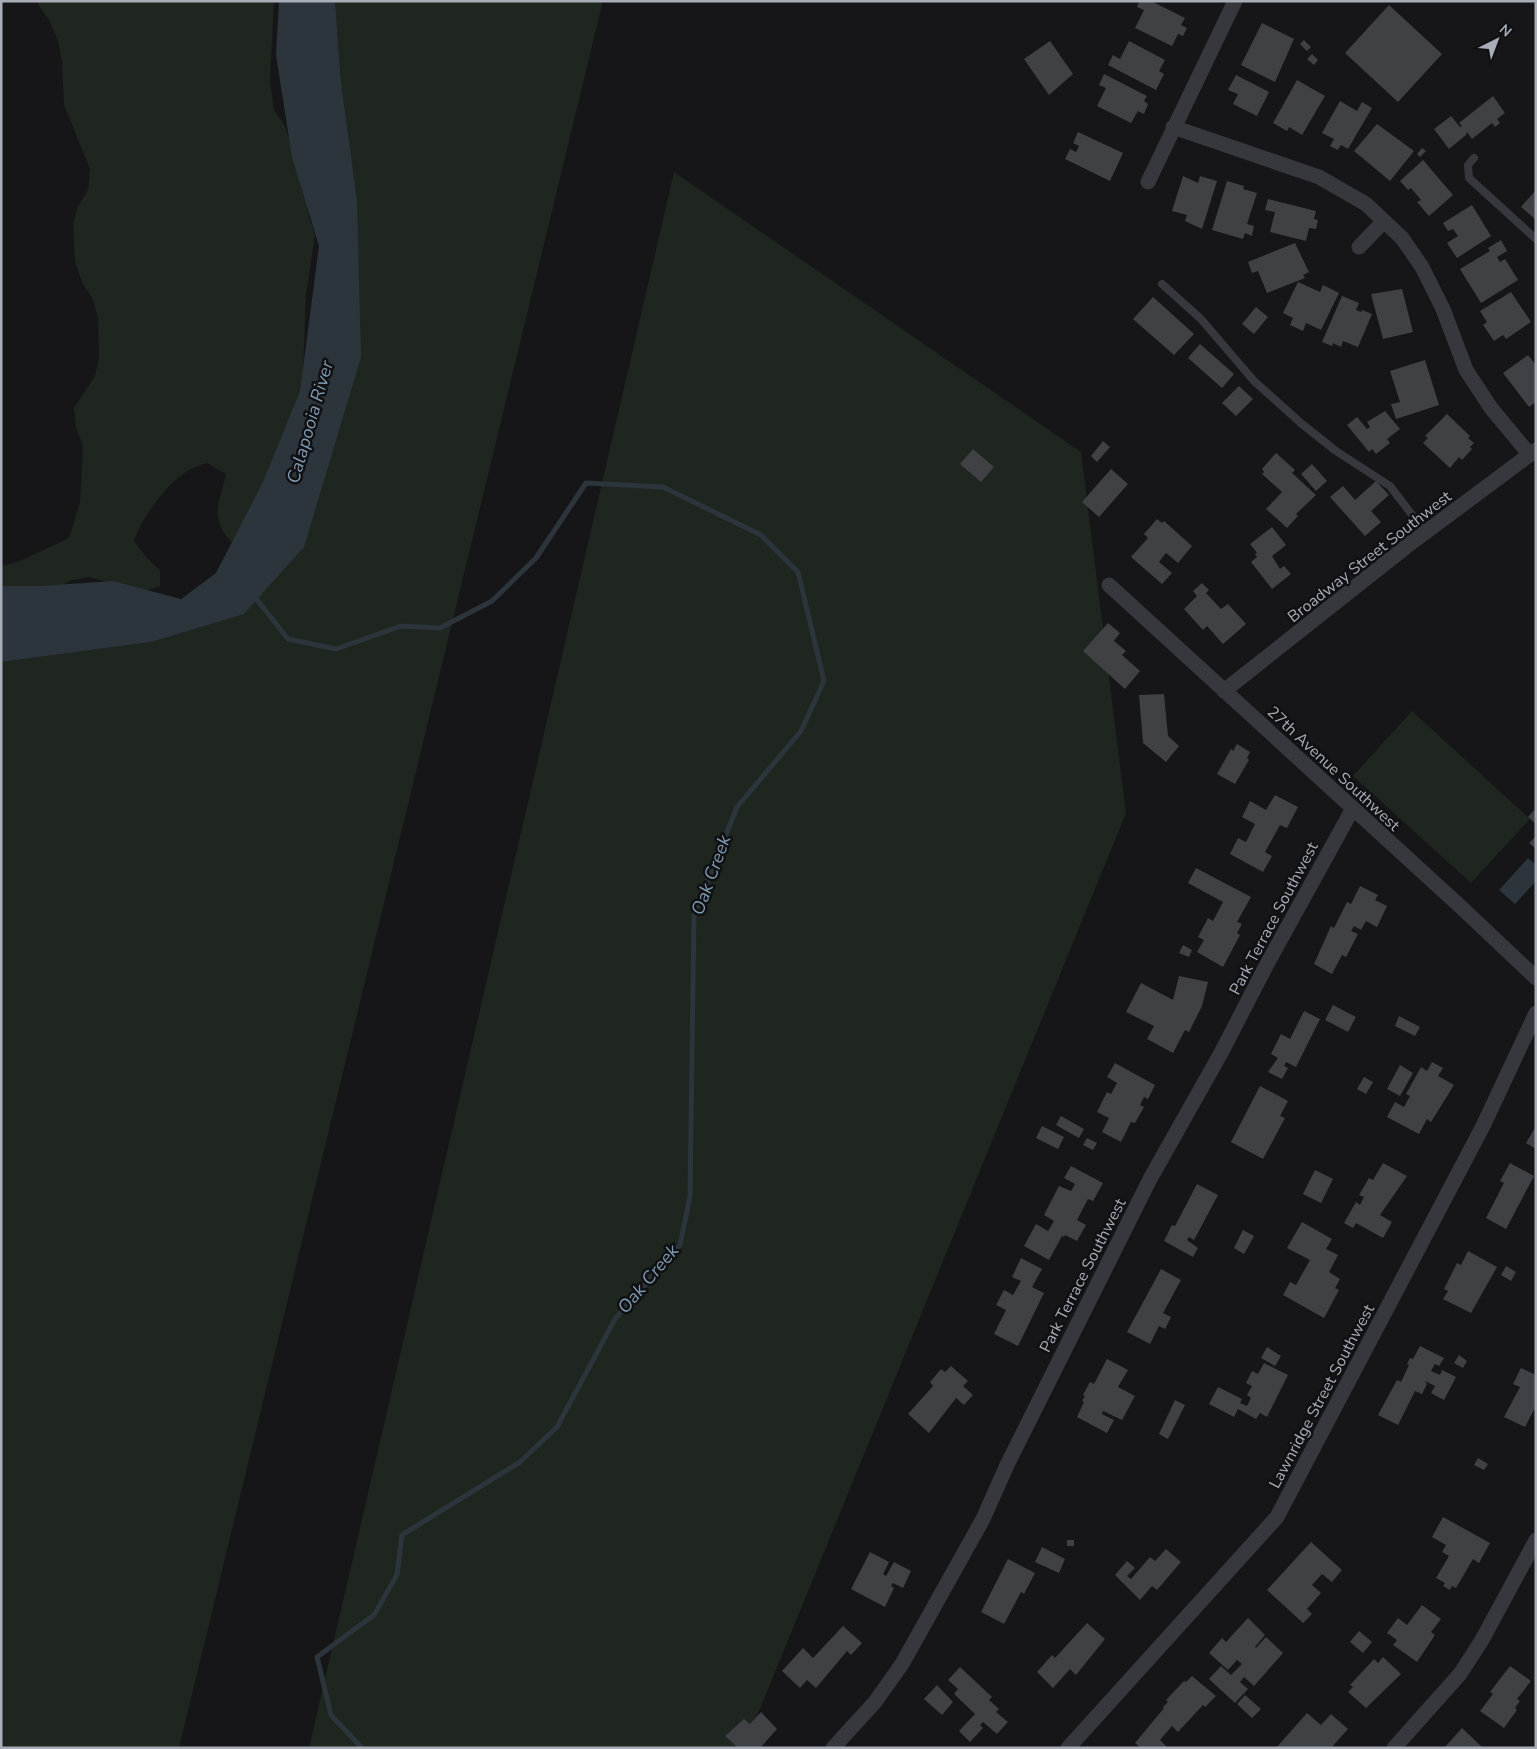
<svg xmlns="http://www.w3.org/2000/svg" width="1537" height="1749" viewBox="0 0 1537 1749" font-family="'Nunito Sans',sans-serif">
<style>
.green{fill:#1e261f}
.water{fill:#2c353c}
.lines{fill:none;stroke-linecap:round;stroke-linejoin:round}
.stream{stroke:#2c353c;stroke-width:5}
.building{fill:#404145}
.lane{stroke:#37383d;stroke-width:8}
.street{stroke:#37383d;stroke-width:15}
.labels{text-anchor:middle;stroke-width:5;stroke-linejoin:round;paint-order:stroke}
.street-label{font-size:16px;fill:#a8adb8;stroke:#111113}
.water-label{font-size:18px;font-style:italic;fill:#7f9bb3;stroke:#111113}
</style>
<rect width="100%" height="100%" fill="#161618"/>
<path class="green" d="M 36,1 L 274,1 L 270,81 L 274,110 L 284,124 L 297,158 L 309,217 L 315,234 L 306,296 L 302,396 L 296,432 L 232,543 C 209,517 219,504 226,474 L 207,463 C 201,465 194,467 189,470 C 167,483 142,517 134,541 L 147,558 L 160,570 L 160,586 L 142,592 L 89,577 L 69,581 L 54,590 L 1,599 L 1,566 L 20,561 L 69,538 L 80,502 L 83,446 L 76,428 L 74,408 L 95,376 L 99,357 L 98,318 L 93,300 L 82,282 L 75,262 L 74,242 L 73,224 L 78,206 L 88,190 L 90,169 L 64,105 L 62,62 L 58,41 L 49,20 Z
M 335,1 L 603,1 L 179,1748 L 1,1748 L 1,662 L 151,642 L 304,547 L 341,83 Z
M 674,172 L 1081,452 L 1126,813 L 760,1709 L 739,1748 L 309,1748 Z
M 1412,711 L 1530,819 L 1471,883 L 1353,776 Z"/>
<path class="water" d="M 279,1 L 335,1 L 341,83 L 357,201 L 361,357 L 304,547 L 244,614 L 151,642 L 1,662 L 1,586 L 40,586 L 113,581 L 181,599 L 216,573 L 263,482 L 300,391 L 319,246 L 292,157 L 276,55 Z
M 1528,858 L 1536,865 L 1536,881 L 1515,904 L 1499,890 Z"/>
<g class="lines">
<path class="stream" d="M 254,596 L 288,639 L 336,649 L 401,626 L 440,628 L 492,601 L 536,558 L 586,483 L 663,487 L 761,535 L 798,572 L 824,681 L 801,731 L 737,807 L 694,915 L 690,1197 L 680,1245 L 615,1319 L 557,1427 L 520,1462 L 402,1535 L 397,1575 L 374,1615 L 317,1657 L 331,1715 L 362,1748"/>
</g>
<path class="building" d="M 1139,1 L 1151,1 L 1185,18 L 1181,25 L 1187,28 L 1183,36 L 1178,34 L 1172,46 L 1135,28 L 1144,10 L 1137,7 Z
M 1389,5 L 1442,54 L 1398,102 L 1345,53 Z
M 1262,23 L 1294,39 L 1275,82 L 1241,65 Z
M 1304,40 L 1311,47 L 1307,51 L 1300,44 Z
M 1050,41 L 1073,74 L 1049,95 L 1024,59 Z
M 1129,41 L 1165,60 L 1159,71 L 1164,74 L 1156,90 L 1108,65 L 1113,55 L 1120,59 Z
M 1312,54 L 1318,60 L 1314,65 L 1307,59 Z
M 1104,74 L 1147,96 L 1144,101 L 1148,104 L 1144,114 L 1138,111 L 1131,123 L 1097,106 L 1106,88 L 1099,85 Z
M 1236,75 L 1269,92 L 1257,116 L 1233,104 L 1238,94 L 1228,90 Z
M 1297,80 L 1325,96 L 1302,135 L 1289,127 L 1287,131 L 1273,123 Z
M 1493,96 L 1505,113 L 1497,119 L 1500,123 L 1495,127 L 1492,123 L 1472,139 L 1467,132 L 1466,135 L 1449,149 L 1434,129 L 1451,116 L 1460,127 L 1462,126 L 1459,123 Z
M 1340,101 L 1357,111 L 1362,102 L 1372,108 L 1348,149 L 1341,145 L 1338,150 L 1330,146 L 1334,139 L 1322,133 Z
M 1377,124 L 1414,151 L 1390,181 L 1354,151 Z
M 1078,132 L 1123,153 L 1110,181 L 1065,159 L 1070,149 L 1076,152 L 1079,146 L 1073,143 Z
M 1422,148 L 1426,151 L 1420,157 L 1417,154 Z
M 1423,160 L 1453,195 L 1429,216 L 1417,202 L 1421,200 L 1411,188 L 1408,190 L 1400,181 Z
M 1183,176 L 1198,183 L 1200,176 L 1217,181 L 1202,229 L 1185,221 L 1187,215 L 1172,211 Z
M 1227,181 L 1244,186 L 1243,189 L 1257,193 L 1247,224 L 1254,226 L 1252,236 L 1245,233 L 1243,239 L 1212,230 Z
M 1536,190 L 1536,220 L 1521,207 Z
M 1268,199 L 1316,211 L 1314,219 L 1318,220 L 1316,229 L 1309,228 L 1306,241 L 1270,232 L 1275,212 L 1265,210 Z
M 1472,205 L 1491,236 L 1457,258 L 1447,243 L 1458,236 L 1453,229 L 1448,231 L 1443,223 Z
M 1501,240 L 1507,251 L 1497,257 L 1500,262 L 1505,259 L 1518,280 L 1481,303 L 1460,269 L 1490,251 L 1488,248 Z
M 1295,243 L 1309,272 L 1303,275 L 1305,278 L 1267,293 L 1258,271 L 1252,273 L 1248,262 Z
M 1298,282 L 1320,292 L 1323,285 L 1339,293 L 1321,330 L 1306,323 L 1303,331 L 1290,325 L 1293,318 L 1283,313 Z
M 1402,289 L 1413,332 L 1383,339 L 1371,294 Z
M 1511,292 L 1531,322 L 1506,339 L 1503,335 L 1494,341 L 1483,325 L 1487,322 L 1480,311 Z
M 1342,296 L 1359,303 L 1356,310 L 1361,312 L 1362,310 L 1372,314 L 1358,347 L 1343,341 L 1341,347 L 1333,343 L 1332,346 L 1322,342 Z
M 1153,297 L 1194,334 L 1174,355 L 1133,319 Z
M 1256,307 L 1268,317 L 1254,334 L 1242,324 Z
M 1200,344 L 1234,374 L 1222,388 L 1188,358 Z
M 1528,355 L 1536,365 L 1536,402 L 1529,407 L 1503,373 Z
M 1425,360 L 1439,405 L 1396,419 L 1391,404 L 1400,402 L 1390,371 Z
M 1239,386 L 1253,399 L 1236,416 L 1222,403 Z
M 1385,411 L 1400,429 L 1387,439 L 1390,443 L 1376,454 L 1372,449 L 1369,452 L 1347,425 L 1357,417 L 1367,429 L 1370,427 L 1367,422 Z
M 1447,414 L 1470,436 L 1468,438 L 1474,443 L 1470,447 L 1472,449 L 1462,460 L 1459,457 L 1450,468 L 1423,443 L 1428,438 L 1425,436 Z
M 1103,441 L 1110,447 L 1097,462 L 1091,456 Z
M 973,449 L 994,467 L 981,482 L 960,464 Z
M 1276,453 L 1295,470 L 1292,473 L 1316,495 L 1296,514 L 1298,516 L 1287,528 L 1266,509 L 1282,492 L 1262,474 L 1264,472 L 1262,469 Z
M 1312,464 L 1327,481 L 1316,491 L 1301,474 Z
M 1111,469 L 1128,484 L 1099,517 L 1082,502 Z
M 1376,481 L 1389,495 L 1371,511 L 1381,522 L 1365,536 L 1330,497 L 1343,486 L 1355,500 Z
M 1157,519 L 1162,523 L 1164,521 L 1192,546 L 1178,563 L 1166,553 L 1159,562 L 1172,573 L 1162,584 L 1131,557 L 1148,538 L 1144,534 Z
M 1272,527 L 1286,545 L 1272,556 L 1280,569 L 1284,566 L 1291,574 L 1272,589 L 1251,562 L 1257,557 L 1255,554 L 1257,553 L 1250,544 Z
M 1202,583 L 1209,590 L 1206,593 L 1221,609 L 1228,604 L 1246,624 L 1223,644 L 1207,626 L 1203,630 L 1184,609 L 1197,596 L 1193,591 Z
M 1108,623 L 1120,633 L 1114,641 L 1126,651 L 1122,655 L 1140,671 L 1125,689 L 1083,651 Z
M 1164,694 L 1168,736 L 1179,746 L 1166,762 L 1143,743 L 1139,695 Z
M 1237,744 L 1250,752 L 1247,758 L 1249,760 L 1235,784 L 1217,774 L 1231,749 L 1233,751 Z
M 1275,795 L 1298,807 L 1287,828 L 1280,825 L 1265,852 L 1272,856 L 1263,872 L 1230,854 L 1238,838 L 1246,842 L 1255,824 L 1242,817 L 1250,801 L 1266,810 Z
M 1536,808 L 1536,824 L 1528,817 Z
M 1536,836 L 1536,849 L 1529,843 Z
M 1196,868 L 1251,897 L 1237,922 L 1242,924 L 1237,933 L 1240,935 L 1223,967 L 1197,952 L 1204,940 L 1198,937 L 1208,918 L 1213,921 L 1223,902 L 1188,883 Z
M 1360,886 L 1378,895 L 1375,900 L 1387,906 L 1377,927 L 1366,921 L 1361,930 L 1354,926 L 1351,931 L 1358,934 L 1346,957 L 1342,955 L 1332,974 L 1314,964 L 1331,926 L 1334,928 L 1347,902 L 1351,904 Z
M 1183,945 L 1192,950 L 1189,957 L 1179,953 Z
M 1179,976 L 1208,982 L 1202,1006 L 1189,1032 L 1185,1030 L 1173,1053 L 1147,1039 L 1154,1026 L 1126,1012 L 1141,983 L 1173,1000 Z
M 1333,1005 L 1356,1017 L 1348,1032 L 1325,1020 Z
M 1304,1011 L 1320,1019 L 1296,1067 L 1286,1062 L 1284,1066 L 1288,1068 L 1282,1079 L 1268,1072 L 1278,1058 L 1271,1054 L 1281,1034 L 1290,1039 Z
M 1399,1016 L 1420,1027 L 1415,1036 L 1395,1026 Z
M 1432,1062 L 1443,1068 L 1438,1076 L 1454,1085 L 1431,1122 L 1427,1119 L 1419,1134 L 1387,1117 L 1395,1102 L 1404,1107 L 1410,1096 L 1406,1094 L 1421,1067 L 1427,1071 Z
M 1115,1063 L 1155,1085 L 1148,1099 L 1144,1097 L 1140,1105 L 1144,1107 L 1135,1123 L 1131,1122 L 1121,1142 L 1102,1132 L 1109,1118 L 1097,1112 L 1107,1092 L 1111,1094 L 1117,1083 L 1107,1077 Z
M 1400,1065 L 1413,1073 L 1400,1096 L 1387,1089 Z
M 1364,1077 L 1373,1082 L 1366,1094 L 1357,1089 Z
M 1260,1086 L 1288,1101 L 1280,1116 L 1285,1118 L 1263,1159 L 1231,1142 Z
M 1061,1116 L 1084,1129 L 1079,1138 L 1056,1125 Z
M 1042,1126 L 1064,1137 L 1058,1149 L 1036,1138 Z
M 1536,1126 L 1536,1149 L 1526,1143 Z
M 1087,1138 L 1097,1143 L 1093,1150 L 1083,1145 Z
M 1383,1163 L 1407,1176 L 1380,1215 L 1392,1222 L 1383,1238 L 1356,1223 L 1353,1228 L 1344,1223 L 1356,1202 L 1360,1205 L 1364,1197 L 1359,1195 L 1369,1178 L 1373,1180 Z
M 1510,1163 L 1534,1176 L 1506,1229 L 1486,1218 L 1504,1183 L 1500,1181 Z
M 1071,1166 L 1103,1183 L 1093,1201 L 1088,1199 L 1077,1220 L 1086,1225 L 1077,1241 L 1065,1235 L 1064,1237 L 1062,1236 L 1049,1260 L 1024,1246 L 1036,1224 L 1048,1231 L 1054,1221 L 1044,1215 L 1059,1186 L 1071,1191 L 1075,1184 L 1064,1178 Z
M 1315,1170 L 1333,1179 L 1321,1203 L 1303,1194 Z
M 1197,1184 L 1218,1195 L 1194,1240 L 1189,1237 L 1187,1240 L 1198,1248 L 1193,1257 L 1164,1241 L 1172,1225 L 1175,1226 Z
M 1302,1222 L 1332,1239 L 1326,1249 L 1338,1255 L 1329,1272 L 1340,1279 L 1335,1288 L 1339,1290 L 1324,1318 L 1283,1295 L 1290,1282 L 1296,1285 L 1310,1260 L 1287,1248 Z
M 1243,1230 L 1254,1236 L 1244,1254 L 1234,1248 Z
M 1468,1251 L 1497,1267 L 1471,1313 L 1443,1299 L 1448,1291 L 1444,1289 L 1457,1263 L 1461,1265 Z
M 1021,1258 L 1042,1269 L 1032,1287 L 1044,1293 L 1018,1346 L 994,1334 L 1006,1310 L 996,1305 L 1004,1290 L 1013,1295 L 1021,1281 L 1012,1277 Z
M 1506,1266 L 1516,1272 L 1511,1281 L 1501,1275 Z
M 1161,1269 L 1181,1280 L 1163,1313 L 1171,1317 L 1165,1329 L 1159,1326 L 1150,1344 L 1127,1332 Z
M 1420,1346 L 1444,1358 L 1439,1366 L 1435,1364 L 1431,1371 L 1440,1375 L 1442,1370 L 1456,1377 L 1444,1400 L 1431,1393 L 1435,1386 L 1425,1381 L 1427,1384 L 1422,1394 L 1415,1391 L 1398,1425 L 1378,1415 L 1397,1380 L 1401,1382 L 1409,1365 L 1407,1364 L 1410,1358 L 1413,1359 Z
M 1267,1347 L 1281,1356 L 1275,1366 L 1261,1358 Z
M 1459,1355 L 1467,1361 L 1463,1368 L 1454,1363 Z
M 1107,1359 L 1128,1370 L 1118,1387 L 1135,1396 L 1122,1420 L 1103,1411 L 1102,1414 L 1114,1420 L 1107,1433 L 1077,1417 L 1084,1402 L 1082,1401 L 1085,1396 L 1083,1395 L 1090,1382 L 1094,1384 Z
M 1264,1363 L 1288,1375 L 1267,1417 L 1260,1413 L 1256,1419 L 1238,1409 L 1234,1417 L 1209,1404 L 1218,1387 L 1242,1399 L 1240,1403 L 1247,1406 L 1251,1398 L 1247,1395 L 1252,1386 L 1246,1383 L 1252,1371 L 1258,1374 Z
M 951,1366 L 968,1381 L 963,1386 L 973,1395 L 964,1405 L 956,1398 L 929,1433 L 908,1414 L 933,1386 L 930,1382 L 941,1369 L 945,1372 Z
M 1521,1368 L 1536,1375 L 1536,1406 L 1525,1427 L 1504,1417 L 1520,1387 L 1513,1384 Z
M 1175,1400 L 1185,1405 L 1168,1439 L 1159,1434 Z
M 1478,1458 L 1488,1464 L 1484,1470 L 1474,1465 Z
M 1443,1517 L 1490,1543 L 1479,1563 L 1473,1559 L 1456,1588 L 1452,1586 L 1450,1590 L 1443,1586 L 1445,1583 L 1436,1578 L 1449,1556 L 1442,1552 L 1446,1545 L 1432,1537 Z
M 1067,1540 L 1074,1540 L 1074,1546 L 1067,1546 Z
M 1311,1542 L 1342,1570 L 1332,1582 L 1322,1574 L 1312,1585 L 1321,1593 L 1307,1609 L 1312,1614 L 1303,1623 L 1267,1590 Z
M 1042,1547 L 1065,1559 L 1059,1573 L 1035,1562 Z
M 1166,1549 L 1181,1562 L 1157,1590 L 1152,1586 L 1140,1600 L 1115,1575 L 1127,1561 L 1135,1568 L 1127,1576 L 1131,1579 L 1150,1557 L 1155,1561 Z
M 870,1552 L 889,1562 L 883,1574 L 886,1576 L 894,1562 L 911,1571 L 903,1588 L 893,1583 L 891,1586 L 894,1588 L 885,1607 L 851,1589 Z
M 1008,1559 L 1035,1573 L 1024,1594 L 1021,1592 L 1004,1624 L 981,1612 Z
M 1422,1605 L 1441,1619 L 1431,1632 L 1435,1635 L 1417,1662 L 1393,1645 L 1397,1640 L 1387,1633 L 1398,1618 L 1407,1625 Z
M 1248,1618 L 1265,1635 L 1255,1647 L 1256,1648 L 1266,1637 L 1283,1653 L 1254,1686 L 1244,1677 L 1240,1682 L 1248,1689 L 1235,1703 L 1209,1679 L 1221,1666 L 1231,1675 L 1242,1664 L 1237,1660 L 1228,1670 L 1209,1653 L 1222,1638 L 1226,1642 Z
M 1087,1623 L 1105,1639 L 1076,1675 L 1070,1669 L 1053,1688 L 1037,1672 L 1052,1655 L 1055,1658 Z
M 843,1626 L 862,1643 L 851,1655 L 847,1651 L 816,1688 L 807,1680 L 800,1688 L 782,1671 L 803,1648 L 813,1658 Z
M 1359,1631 L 1372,1642 L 1363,1653 L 1350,1642 Z
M 1383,1657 L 1401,1674 L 1366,1708 L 1348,1692 L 1353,1687 L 1350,1685 L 1374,1659 L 1378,1663 Z
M 1510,1666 L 1531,1681 L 1517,1699 L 1520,1701 L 1515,1708 L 1517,1710 L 1504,1728 L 1480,1711 L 1493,1694 L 1490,1692 Z
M 960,1667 L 992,1697 L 989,1700 L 999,1709 L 996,1712 L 1008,1722 L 997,1734 L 983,1722 L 980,1725 L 983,1728 L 970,1742 L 959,1731 L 975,1714 L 954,1694 L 958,1689 L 948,1680 Z
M 1192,1676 L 1216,1696 L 1205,1707 L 1203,1705 L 1178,1732 L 1172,1726 L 1160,1740 L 1168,1748 L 1141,1748 L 1135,1743 L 1164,1708 L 1163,1707 L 1168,1702 L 1166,1700 L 1184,1681 L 1186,1682 Z
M 937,1685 L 953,1702 L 942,1715 L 924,1699 Z
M 1245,1695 L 1261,1709 L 1252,1718 L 1237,1704 Z
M 761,1712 L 777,1729 L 760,1748 L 735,1748 L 736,1746 L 725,1736 L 744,1719 L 750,1724 Z
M 1307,1713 L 1321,1725 L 1331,1714 L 1348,1729 L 1331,1748 L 1276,1748 Z
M 1462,1728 L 1483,1748 L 1444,1748 Z"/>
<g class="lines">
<path class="lane" d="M 1474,158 L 1468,165 L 1469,178 L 1536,239
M 1162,284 L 1201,319 L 1254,381 L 1302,424 L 1336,451 L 1390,486 L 1426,533"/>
<path class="street" d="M 1173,127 L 1319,177 L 1366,204 L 1402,238 L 1422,267 L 1443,309 L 1466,370 L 1491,408 L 1530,455
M 1148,182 L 1235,1
M 1359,247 L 1384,221
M 1109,585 L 1462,908 L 1536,978
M 1224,691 L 1407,546 L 1536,450
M 833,1748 L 875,1702 L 902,1664 L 983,1519 L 1007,1465 L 1150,1179 L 1221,1053 L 1266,966 L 1352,810
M 1068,1748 L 1277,1517 L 1483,1126 L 1536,1013
M 1394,1748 L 1460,1674 L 1482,1640 L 1536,1540"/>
</g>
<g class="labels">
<g class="street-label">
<text transform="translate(1369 556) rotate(-38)" y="6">Broadway Street Southwest</text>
<text transform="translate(1334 768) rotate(43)" y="6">27th Avenue Southwest</text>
<text transform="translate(1273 918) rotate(-62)" y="6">Park Terrace Southwest</text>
<text transform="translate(1082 1275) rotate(-63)" y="6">Park Terrace Southwest</text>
<text transform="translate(1321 1396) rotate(-62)" y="6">Lawnridge Street Southwest</text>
</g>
<g class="water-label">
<text transform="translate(310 422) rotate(-74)" y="6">Calapooia River</text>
<text transform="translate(711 875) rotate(-70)" y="6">Oak Creek</text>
<text transform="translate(648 1279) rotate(-50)" y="6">Oak Creek</text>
</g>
</g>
<rect width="1537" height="1749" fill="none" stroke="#a8adb8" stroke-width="5"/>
<g transform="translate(1497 40) rotate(42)" stroke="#111113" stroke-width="4" paint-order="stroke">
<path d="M0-4L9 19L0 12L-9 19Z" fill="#a8adb8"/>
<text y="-8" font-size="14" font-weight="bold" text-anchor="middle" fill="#a8adb8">N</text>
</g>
</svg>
